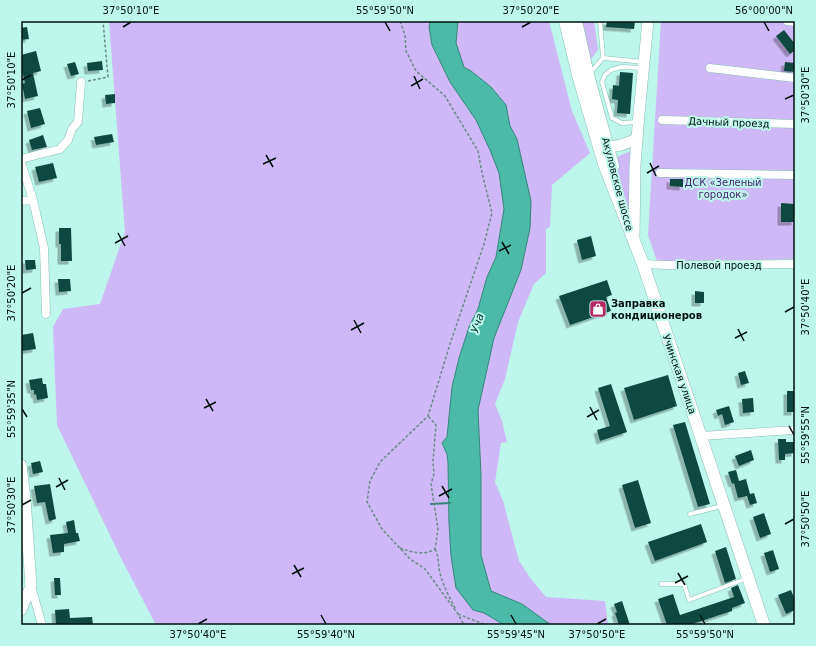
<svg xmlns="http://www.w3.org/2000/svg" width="816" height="646" viewBox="0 0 816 646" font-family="'DejaVu Sans',sans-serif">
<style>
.green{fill:#cfb8f7}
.water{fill:#4cbaa9;stroke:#35877a}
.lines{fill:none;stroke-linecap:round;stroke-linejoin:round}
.stream{stroke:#35877a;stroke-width:2}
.building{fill:#0e4840;filter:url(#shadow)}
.service-casing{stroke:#87beb4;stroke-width:5}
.minor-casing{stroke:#87beb4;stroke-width:9}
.tertiary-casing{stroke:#87beb4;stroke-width:12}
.secondary-casing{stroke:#87beb4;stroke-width:13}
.path{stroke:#668c85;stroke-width:1.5;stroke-dasharray:3 2;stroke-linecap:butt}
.service{stroke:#fff;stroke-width:4}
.minor{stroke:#fff;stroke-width:8}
.tertiary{stroke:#fff;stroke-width:11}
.secondary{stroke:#fff;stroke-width:12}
.ticks{fill:none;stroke:#00100d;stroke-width:1.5}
.labels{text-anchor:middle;stroke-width:4;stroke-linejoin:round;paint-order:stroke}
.street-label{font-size:10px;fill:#00100d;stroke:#bdf6eb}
.park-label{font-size:10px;fill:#451f70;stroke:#bdf6eb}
.poi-label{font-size:10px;font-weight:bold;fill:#00100d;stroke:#bdf6eb;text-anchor:start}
.water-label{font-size:11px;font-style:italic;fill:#00352e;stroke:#bdf6eb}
.neatline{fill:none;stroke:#00100d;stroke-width:1.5}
.ticks-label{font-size:10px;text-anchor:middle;fill:#00100d}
</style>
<defs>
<filter id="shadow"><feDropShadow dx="-3.5" dy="3.5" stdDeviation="0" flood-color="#0004"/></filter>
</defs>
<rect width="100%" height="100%" fill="#bdf6eb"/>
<path class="green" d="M 109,21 L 549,21 L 572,111 L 590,153 L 552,185 L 550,227 L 546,229 L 546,273 L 534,284 L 518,322 L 505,379 L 495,404 L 502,421 L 507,442 L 501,443 L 495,482 L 503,501 L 519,561 L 531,579 L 546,597 L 605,601 L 608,625 L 156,625 L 121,558 L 57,425 L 53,327 L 63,309 L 100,304 L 125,232 Z
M 582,21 L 594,21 L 598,50 L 591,59 Z
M 661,21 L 795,21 L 795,259 L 657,262 L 648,235 Z
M 631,151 L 630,216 L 614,158 Z"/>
<path class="water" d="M 430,21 L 458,21 L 456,43 L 464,67 L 471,71 L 491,87 L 506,105 L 510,126 L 517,139 L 531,201 L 530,228 L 521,270 L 494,338 L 478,410 L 481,475 L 481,555 L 491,591 L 522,604 L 551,625 L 504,625 L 484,613 L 473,610 L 456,588 L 451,556 L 449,523 L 448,463 L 447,454 L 442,443 L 447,437 L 452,387 L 459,358 L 469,327 L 478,309 L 487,277 L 496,257 L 504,209 L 499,173 L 490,150 L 476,120 L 450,82 L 432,45 L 429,27 Z"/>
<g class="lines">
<path class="stream" d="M 431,504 L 450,503"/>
</g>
<path class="building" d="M 607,21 L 635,21 L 634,29 L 606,27 Z
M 27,27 L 29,39 L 21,40 L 21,28 Z
M 784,30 L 795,44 L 795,50 L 790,54 L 776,36 Z
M 36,51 L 41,71 L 33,73 L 38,96 L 25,99 L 22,84 L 25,83 L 21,67 L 21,55 Z
M 102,61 L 103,70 L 88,71 L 87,63 Z
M 75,62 L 79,74 L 71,76 L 67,64 Z
M 785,62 L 795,63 L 795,72 L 784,71 Z
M 620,72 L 633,73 L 630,114 L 617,113 L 618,100 L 612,99 L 613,85 L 619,86 Z
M 115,94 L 115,103 L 106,104 L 105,95 Z
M 40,108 L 45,124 L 31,128 L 27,111 Z
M 112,134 L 114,142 L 96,145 L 94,137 Z
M 43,135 L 47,147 L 32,150 L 29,140 Z
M 53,163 L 57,178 L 39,182 L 35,167 Z
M 670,179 L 683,179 L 683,187 L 670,186 Z
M 781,203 L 795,204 L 795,222 L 781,222 Z
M 59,228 L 71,228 L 72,261 L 61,261 L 61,244 L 59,244 Z
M 591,236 L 596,256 L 582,260 L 577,240 Z
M 25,260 L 35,260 L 36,269 L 26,270 Z
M 58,279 L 70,279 L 71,291 L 59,292 Z
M 607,280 L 612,295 L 606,297 L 611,311 L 570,325 L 559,296 Z
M 695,291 L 704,292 L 704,303 L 695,303 Z
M 33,333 L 36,349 L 22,351 L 21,335 Z
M 745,371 L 749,383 L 741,385 L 738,373 Z
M 668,375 L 677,406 L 634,420 L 624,388 Z
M 42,378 L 43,384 L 46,384 L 48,398 L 37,400 L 36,394 L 34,395 L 34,390 L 31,390 L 29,380 Z
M 611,384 L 627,432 L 600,441 L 597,430 L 610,426 L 598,388 Z
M 787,391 L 795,391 L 795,412 L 787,412 Z
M 753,398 L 754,412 L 743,413 L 742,399 Z
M 729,406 L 734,422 L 725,425 L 722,414 L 718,416 L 716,410 Z
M 685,422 L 710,504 L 698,507 L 673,425 Z
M 778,439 L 786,439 L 786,442 L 795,442 L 795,453 L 785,454 L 785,460 L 779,460 Z
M 751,450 L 754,460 L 739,466 L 735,456 Z
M 40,461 L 43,472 L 33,474 L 31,463 Z
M 736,470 L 739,481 L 746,479 L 750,494 L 754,493 L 757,503 L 750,505 L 747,496 L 738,498 L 734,483 L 732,484 L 728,472 Z
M 638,480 L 651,523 L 635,528 L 622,485 Z
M 50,484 L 56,519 L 49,521 L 45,502 L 37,503 L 34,486 Z
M 764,513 L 771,534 L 760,538 L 753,517 Z
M 74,520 L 76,533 L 78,533 L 80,541 L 64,544 L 64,552 L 53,553 L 50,535 L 68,533 L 66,522 Z
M 701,524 L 707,542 L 655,561 L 648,542 Z
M 726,547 L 736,579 L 725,583 L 715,551 Z
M 773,550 L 779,569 L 770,572 L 764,553 Z
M 54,578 L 60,578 L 61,595 L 55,595 Z
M 738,585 L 745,603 L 732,608 L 732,611 L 689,625 L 667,625 L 658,599 L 673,594 L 680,615 L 734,597 L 731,588 Z
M 791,590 L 795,600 L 795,610 L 786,614 L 778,595 Z
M 622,601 L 630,625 L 619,625 L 615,613 L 617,612 L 614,604 Z
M 69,609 L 70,618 L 92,617 L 93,625 L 56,625 L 55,610 Z"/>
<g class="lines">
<defs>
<path id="service" d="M 603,58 L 644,62
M 590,73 L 603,58 L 600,21
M 637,122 L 622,123 L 612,118 L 602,82 L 605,75 L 611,70 L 621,67 L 643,68
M 690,514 L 722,506
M 661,584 L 684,584 L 689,600 L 748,578"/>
<path id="minor" d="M 787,21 L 795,22
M 710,68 L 795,78
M 662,120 L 795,124
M 21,159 L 60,149 L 68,140 L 72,129 L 78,122 L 81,82
M 21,162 L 33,200 L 44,248 L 46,314
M 660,173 L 795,175
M 21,201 L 33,200
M 643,264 L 667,265 L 795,264
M 701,436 L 795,430
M 31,586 L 42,625"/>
<path id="tertiary" d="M 600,146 C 611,149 628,144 637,138
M 634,238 L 635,165 L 639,114 L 648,21
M 21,465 L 25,499 L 31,586 L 21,610"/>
<path id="secondary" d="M 565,21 L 578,75 L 604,164 L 643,264 L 764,625
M 576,21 L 588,75 L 613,166"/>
</defs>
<use href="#service" class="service-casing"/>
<use href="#minor" class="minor-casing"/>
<use href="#tertiary" class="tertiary-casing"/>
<use href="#secondary" class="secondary-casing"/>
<path class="path" d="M 400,21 L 405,35 L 406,51 L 416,71 L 445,96 L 478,151 L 482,173 L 492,213 L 484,244 L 450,344 L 428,416 L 380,462 L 370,481 L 367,502 L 382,529 L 410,559 L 425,569 L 458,614 L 464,625
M 88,81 L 108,77 L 103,21
M 400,548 C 411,552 424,556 435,549 L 438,529 L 431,484 L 434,474 L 433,461 L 436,425 L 428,416
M 435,549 C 439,556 438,565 440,573 C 443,586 450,598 456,610
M 458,614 L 486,625"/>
<use href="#service" class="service"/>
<use href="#minor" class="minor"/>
<use href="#tertiary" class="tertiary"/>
<use href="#secondary" class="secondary"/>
</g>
<path class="ticks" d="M 385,22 L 390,31M 764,22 L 769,31M 123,27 L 131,22M 522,27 L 531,22M 414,76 L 420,89M 22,80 L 31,75M 411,86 L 423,79M 785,99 L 794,95M 266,155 L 273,167M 650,163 L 656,176M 263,164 L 276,158M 647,173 L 659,166M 118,233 L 125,246M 502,242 L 509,254M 115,243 L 128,236M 499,251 L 511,245M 22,293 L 31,288M 785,312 L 794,307M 354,320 L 361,333M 738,329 L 744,341M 351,330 L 364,323M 735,338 L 747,332M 206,399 L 213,411M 590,407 L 597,420M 204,408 L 216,402M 22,409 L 27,417M 587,417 L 599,410M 789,426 L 794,435M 59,478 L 65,490M 442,486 L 449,498M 56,487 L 68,480M 439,496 L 452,489M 22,505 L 31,500M 785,524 L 794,519M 294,565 L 301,577M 678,573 L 685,585M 292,574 L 304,568M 675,583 L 688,576M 321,615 L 326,624M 511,615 L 516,624M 700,615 L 705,624M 198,624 L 207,619M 597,624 L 606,619"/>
<defs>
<symbol id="shop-square" viewBox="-11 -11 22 22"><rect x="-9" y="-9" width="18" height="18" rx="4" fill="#b62a63" stroke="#bdf6eb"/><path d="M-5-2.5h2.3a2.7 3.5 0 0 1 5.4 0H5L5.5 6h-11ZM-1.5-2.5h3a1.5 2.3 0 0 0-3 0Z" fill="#fff"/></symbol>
</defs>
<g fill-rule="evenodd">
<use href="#shop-square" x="588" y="299" width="20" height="20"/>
</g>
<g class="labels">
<g class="street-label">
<text transform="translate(729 122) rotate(2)" y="4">Дачный проезд</text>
<text transform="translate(618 184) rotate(75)" y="4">Акуловское шоссе</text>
<text x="719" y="269">Полевой проезд</text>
<text transform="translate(680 374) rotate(71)" y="4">Учинская улица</text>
</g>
<g class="park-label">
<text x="723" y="186">ДСК «Зеленый<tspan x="723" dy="12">городок»</tspan></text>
</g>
<g class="poi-label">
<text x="611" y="307">Заправка<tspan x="611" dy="12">кондиционеров</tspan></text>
</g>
<g class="water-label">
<text transform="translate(477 323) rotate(-72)" y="4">Уча</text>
</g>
</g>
<rect width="816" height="646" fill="none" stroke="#bdf6eb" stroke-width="44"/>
<rect x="22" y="22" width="772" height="602" class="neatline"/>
<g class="ticks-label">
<text x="131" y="14">37°50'10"E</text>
<text x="385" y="14">55°59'50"N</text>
<text x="531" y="14">37°50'20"E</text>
<text x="764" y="14">56°00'00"N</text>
<text transform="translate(11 80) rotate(-90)" y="4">37°50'10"E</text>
<text transform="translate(805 95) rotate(-90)" y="4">37°50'30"E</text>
<text transform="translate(11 293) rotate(-90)" y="4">37°50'20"E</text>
<text transform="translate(805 307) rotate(-90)" y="4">37°50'40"E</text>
<text transform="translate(11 409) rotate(-90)" y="4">55°59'35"N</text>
<text transform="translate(805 435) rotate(-90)" y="4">55°59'55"N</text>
<text transform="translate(11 505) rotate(-90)" y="4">37°50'30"E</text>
<text transform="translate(805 519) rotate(-90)" y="4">37°50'50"E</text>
<text x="198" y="638">37°50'40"E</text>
<text x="326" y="638">55°59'40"N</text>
<text x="516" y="638">55°59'45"N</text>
<text x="597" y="638">37°50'50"E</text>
<text x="705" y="638">55°59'50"N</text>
</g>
</svg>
